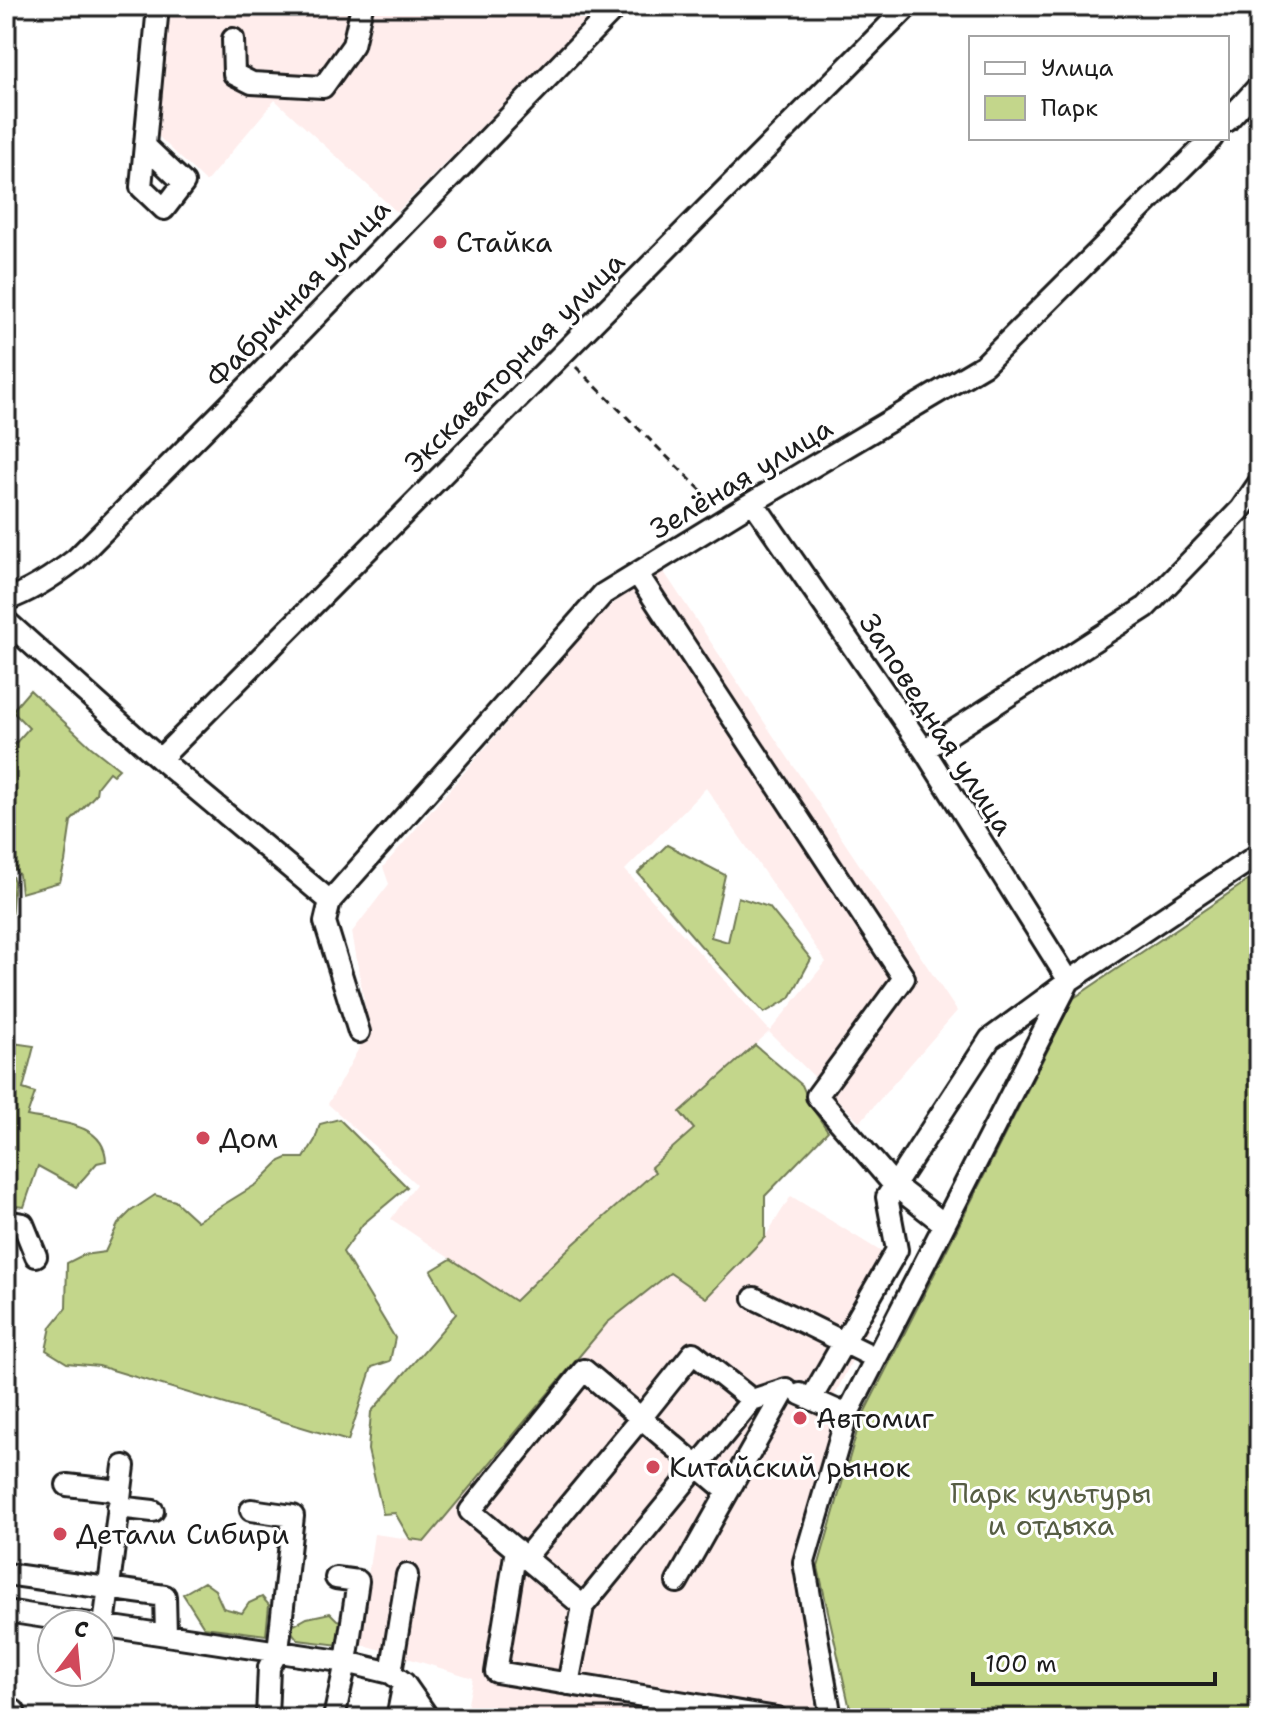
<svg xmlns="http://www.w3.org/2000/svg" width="1265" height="1724" viewBox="0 0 1265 1724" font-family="'Shantell Sans',sans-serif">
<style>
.built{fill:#ffedec;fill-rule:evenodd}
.green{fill:#c3d68b;stroke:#707954;stroke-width:2}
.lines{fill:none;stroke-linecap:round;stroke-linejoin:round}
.minor-casing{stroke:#1c1c1c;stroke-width:26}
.path{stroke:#1c1c1c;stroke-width:3;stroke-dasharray:8 6;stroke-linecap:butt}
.minor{stroke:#fff;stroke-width:20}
.poi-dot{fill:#d1495b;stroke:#fff;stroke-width:3}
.labels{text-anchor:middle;stroke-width:6;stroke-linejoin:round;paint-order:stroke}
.poi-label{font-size:28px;fill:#1c1c1c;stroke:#fff;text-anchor:start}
.street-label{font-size:28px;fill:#1c1c1c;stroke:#fff}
.park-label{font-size:28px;fill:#565d43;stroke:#fff}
</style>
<rect width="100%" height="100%" fill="#fff"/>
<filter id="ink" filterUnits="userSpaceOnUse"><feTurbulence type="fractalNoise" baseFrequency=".0125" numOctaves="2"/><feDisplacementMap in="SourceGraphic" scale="16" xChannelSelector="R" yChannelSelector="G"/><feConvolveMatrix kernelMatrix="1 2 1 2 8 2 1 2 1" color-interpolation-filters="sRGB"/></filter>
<g filter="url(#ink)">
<path class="built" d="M 170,6 L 601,6 L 397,212 L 275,100 L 206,182 L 158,136 Z
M 660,566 L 957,1011 L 860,1122 L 769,1032 L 680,1112 L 694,1129 L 651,1166 L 655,1172 L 567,1250 L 515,1302 L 391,1219 L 416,1184 L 328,1104 L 369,1030 L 352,932 L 389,884 L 383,867 L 590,626 L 640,578 ZM 706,788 L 826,962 L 770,1031 L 625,870 Z
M 791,1196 L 901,1264 L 825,1414 L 832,1432 L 822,1456 L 792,1559 L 817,1718 L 465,1718 L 473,1678 L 358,1643 L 374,1534 L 425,1541 L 607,1323 L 670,1273 L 765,1237 Z"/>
<path class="green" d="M 30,690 L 91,747 L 119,769 L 113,775 L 109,772 L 97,787 L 96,794 L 71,821 L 65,862 L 60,882 L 21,893 L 19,875 L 11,864 L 10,872 L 14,881 L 6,982 L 6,767 L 13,746 L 29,728 L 12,711 Z
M 667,845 L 725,875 L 711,937 L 728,942 L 738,897 L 769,907 L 811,959 L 790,998 L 764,1013 L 701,946 L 638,873 Z
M 1259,873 L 1259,1718 L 852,1718 L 818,1567 L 860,1421 L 1074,998 Z
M 6,1042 L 34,1046 L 23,1089 L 35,1093 L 27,1116 C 56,1122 105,1122 106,1161 L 97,1163 L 76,1187 L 38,1166 L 24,1207 L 6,1205 Z
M 755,1045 L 802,1085 L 812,1108 L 828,1131 L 765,1196 L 765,1237 L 706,1298 L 670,1273 L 607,1323 L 425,1541 L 410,1539 L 395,1513 L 383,1514 L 368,1450 L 371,1412 L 456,1314 L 431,1271 L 451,1259 L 515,1301 L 567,1250 L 655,1172 L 651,1167 L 694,1129 L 680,1112 Z
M 339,1119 L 407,1187 L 363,1224 L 343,1252 L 395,1338 L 390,1361 L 372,1367 L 348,1441 L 99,1366 L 67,1363 L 46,1350 L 51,1327 L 66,1308 L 67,1263 L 83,1255 L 105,1252 L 118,1224 L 131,1211 L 155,1195 L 175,1201 L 197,1221 L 257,1184 L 280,1161 L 287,1158 L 304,1158 L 315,1140 L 320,1124 Z
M 204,1582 L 215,1590 L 223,1608 L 242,1613 L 249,1603 L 262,1597 L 269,1605 L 266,1635 L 204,1627 L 183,1594 Z
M 330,1613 L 337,1620 L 343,1622 L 339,1645 L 298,1640 L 289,1628 L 307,1618 Z"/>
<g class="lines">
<defs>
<path id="minor" d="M 233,39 L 234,74 L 252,83 L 323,87 L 353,45 L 362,6
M 1227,121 L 1259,86
M 145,146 L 184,183 L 164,209 L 141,187 L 158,6
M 753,502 L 924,750 L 1069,981
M 637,573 L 904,978 L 817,1096 L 894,1185 L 944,1224
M 6,600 C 32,591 54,576 76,559 L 255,379 L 617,6
M 6,621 L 160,759 L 330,901
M 924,750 L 1146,607 L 1241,509 L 1259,483
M 160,759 L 908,6
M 359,1032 L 325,922 L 330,901 L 603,594 L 753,502 L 984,365 L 1212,138
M 6,1221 L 23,1224 L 36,1256
M 754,1298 L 876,1358
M 800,1394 L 847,1415
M 811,1399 L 897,1250 L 887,1197 L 990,1039 L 1069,981 L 1259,854
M 67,1485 L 120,1491
M 118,1507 L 153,1511
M 251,1510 L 293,1516 L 278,1651 L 269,1667 L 267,1718
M 516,1549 L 496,1672 L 777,1718
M 526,1557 L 641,1418 L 728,1492
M 6,1574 L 165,1596 L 166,1635
M 583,1606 L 470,1511 L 584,1370 L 641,1418 L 693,1353 L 752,1400
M 6,1611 L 91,1624
M 100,1625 L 346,1662 L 391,1673 L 404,1683 L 425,1713 L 426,1718
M 104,1626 L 124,1466
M 391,1673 L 407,1575
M 568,1684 L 583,1606 L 752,1400 L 786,1389 L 677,1582
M 13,1718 L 14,1711
M 334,1718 L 346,1662 L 358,1581 L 336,1578
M 397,1718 L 404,1683
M 831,1718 L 804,1562 L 847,1415 L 1069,981"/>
</defs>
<use href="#minor" class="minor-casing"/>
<path class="path" d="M 576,367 L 716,505"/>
<use href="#minor" class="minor"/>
</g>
</g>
<g class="poi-dot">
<circle cx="440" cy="242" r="8"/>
<circle cx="203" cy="1138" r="8"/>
<circle cx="800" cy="1418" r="8"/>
<circle cx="653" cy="1467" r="8"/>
<circle cx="60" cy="1534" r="8"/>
</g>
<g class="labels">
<g class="poi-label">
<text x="456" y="252">Стайка</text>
<text x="219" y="1148">Дом</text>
<text x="816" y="1428">Автомиг</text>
<text x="669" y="1477">Китайский рынок</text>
<text x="76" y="1544">Детали Сибири</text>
</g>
<g class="street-label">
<text transform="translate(298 293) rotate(-46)" y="10">Фабричная улица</text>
<text transform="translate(514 362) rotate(-45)" y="10">Экскаваторная улица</text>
<text transform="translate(741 478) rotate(-31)" y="10">Зелёная улица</text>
<text transform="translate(937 724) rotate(57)" y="10">Заповедная улица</text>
</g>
<g class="park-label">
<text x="1051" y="1503">Парк культуры<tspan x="1051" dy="32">и отдыха</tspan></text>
</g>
</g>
<rect width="1265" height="1724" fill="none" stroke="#fff" stroke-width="32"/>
<rect x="16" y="16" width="1233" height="1692" fill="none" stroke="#1c1c1c" stroke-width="3" filter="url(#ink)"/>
<rect x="969" y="36" width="260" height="104" fill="#ffffff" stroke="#a4a4a4" stroke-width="2"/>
<rect x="985" y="62" width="40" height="12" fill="#ffffff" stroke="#a4a4a4" stroke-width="2"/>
<text x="1041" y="76" font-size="24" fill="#1c1c1c">Улица</text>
<rect x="985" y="96" width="40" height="24" fill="#c3d68b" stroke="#a4a4a4" stroke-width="2"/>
<text x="1041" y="116" font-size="24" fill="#1c1c1c">Парк</text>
<g transform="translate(76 1648) rotate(16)"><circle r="38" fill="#ffffff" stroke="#a4a4a4" stroke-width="2"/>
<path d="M0-6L14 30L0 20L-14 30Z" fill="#d1495b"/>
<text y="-12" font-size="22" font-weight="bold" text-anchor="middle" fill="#1c1c1c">С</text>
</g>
<path d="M973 1672v12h242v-12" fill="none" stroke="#1c1c1c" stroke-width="4"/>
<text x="985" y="1672" font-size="24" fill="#1c1c1c" stroke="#ffffff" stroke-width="6" paint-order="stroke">100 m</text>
</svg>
